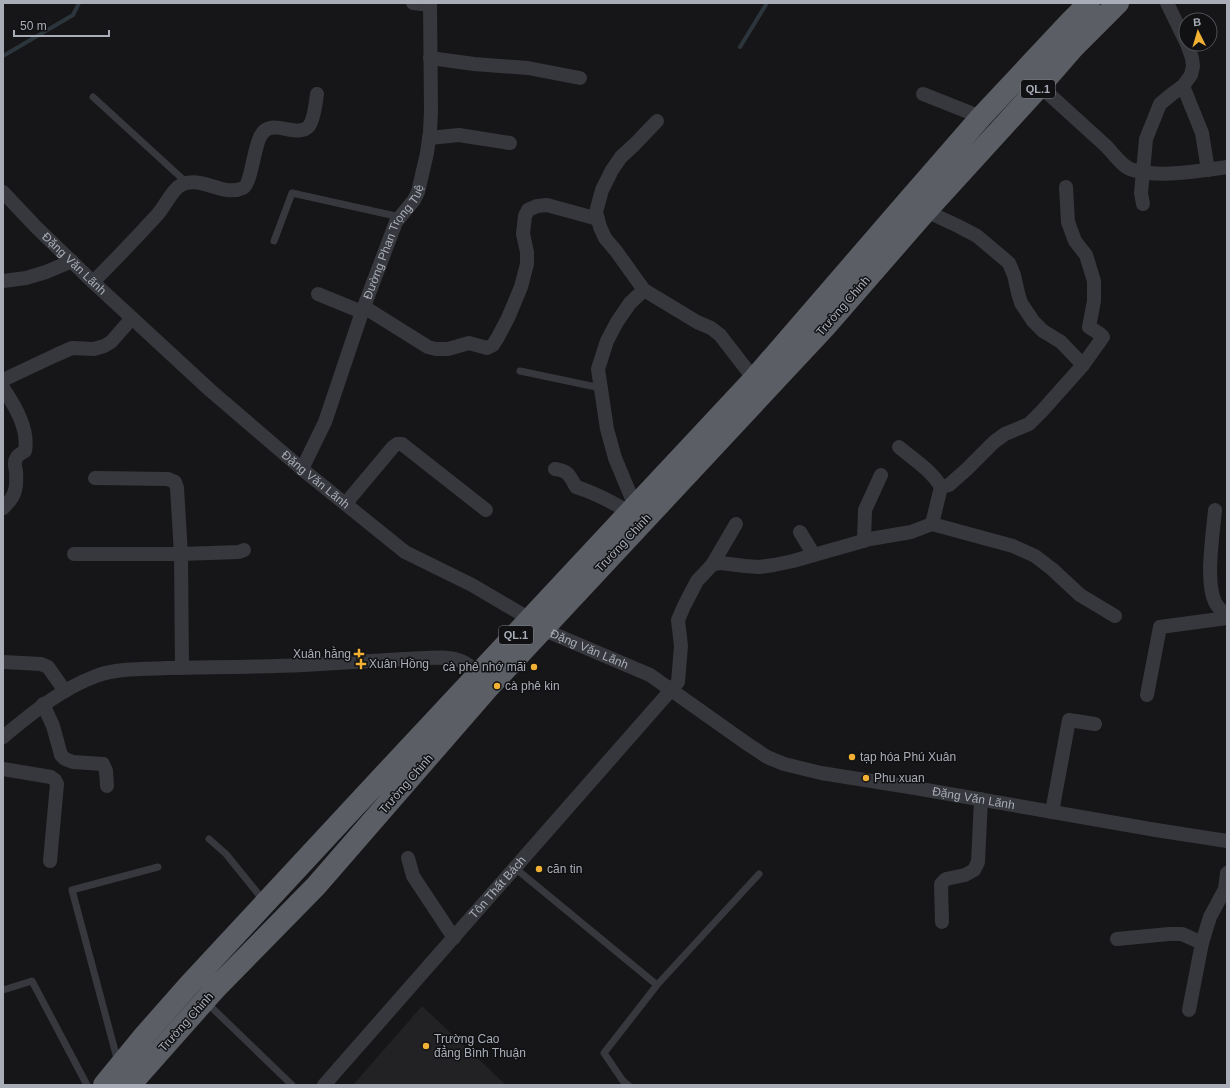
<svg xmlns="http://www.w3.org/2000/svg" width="1230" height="1088" viewBox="0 0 1230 1088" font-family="Helvetica,sans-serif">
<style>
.built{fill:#222225}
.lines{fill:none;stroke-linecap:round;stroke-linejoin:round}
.stream{stroke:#2c353c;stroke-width:4}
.service{stroke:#37383d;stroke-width:7}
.minor{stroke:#37383d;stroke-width:14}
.trunk{stroke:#5b5e65;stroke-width:22}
.poi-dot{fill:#f2b134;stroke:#111113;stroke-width:1.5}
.labels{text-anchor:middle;stroke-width:3;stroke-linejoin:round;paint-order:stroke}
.shield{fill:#111113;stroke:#7b7e86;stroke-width:1}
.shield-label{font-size:11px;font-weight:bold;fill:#a8adb8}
.street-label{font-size:12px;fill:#a8adb8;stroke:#111113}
.poi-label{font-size:12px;fill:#a8adb8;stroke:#111113;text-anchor:start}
</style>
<rect width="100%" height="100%" fill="#161618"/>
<path class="built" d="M 422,1006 L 506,1085 L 353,1085 Z"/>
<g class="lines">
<path class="stream" d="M 740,47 L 767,3
M 3,56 L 73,15 L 79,3"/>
<path class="service" d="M 93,97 L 187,183
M 274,241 L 292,193 L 400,217
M 520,371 L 601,388
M 209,839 L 226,854 L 264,901
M 515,868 L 657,985 L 604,1053 L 623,1081 L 628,1085
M 657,985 L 759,874
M 3,990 L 32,981 L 87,1085
M 206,1002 L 292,1085
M 118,1062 L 72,890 L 158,867"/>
<g class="minor">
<path d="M 413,3 L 430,5"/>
<path d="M 1167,3 L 1186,42"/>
<path d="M 430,58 L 474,64 L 528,68 L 580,78"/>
<path d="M 1040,86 C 1062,106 1084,126 1106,146 C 1114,154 1122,167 1133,170 C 1157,178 1201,171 1227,167"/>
<path d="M 1183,86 L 1202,133 L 1208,170"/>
<path d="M 923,94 L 981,117"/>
<path d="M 429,138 L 459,135 L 510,143"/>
<path d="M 1066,187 L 1068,222 L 1075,241 L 1086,255 L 1094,281 L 1094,301 L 1089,327 L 1100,334 L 1103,337 L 1083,365"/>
<path id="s1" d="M 3,192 L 36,227 L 93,282 L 211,391 L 302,469 L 405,552 L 472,585 L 530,619 L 542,629 L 650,675 L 746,743 L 767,757 L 784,764 L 821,773 L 909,787 L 1156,830 L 1227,841"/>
<path d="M 1143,204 L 1141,193 L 1146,139 L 1160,104 L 1172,94 L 1183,86 L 1191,75 L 1193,66 L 1192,58 L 1187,44"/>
<path d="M 926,211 L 958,226 L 977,236 L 1009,263 L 1014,275 L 1018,293 L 1021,303 L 1033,321 L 1043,331 L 1061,342 L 1083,365 L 1042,411 L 1029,424 L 1005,434 L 994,442 L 967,469 L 949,485 L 941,487 L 932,524"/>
<path d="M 3,281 L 26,278 L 46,272 L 72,261"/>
<path d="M 93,282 C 115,260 137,237 158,214 C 165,206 170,194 178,187 C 198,172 222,198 243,188 C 251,184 254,148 260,137 C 270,115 297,140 309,126 C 313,121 316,102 317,94"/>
<path d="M 644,290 L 697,322 L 711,328 L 720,335 L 754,379"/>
<path d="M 318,294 L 362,312"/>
<path d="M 364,307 L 428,347 L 436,349 L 448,349 L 469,343 L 487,348 L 493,345 L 498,337 L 508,318 L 521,287 L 527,264 L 527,252 L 523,234 L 525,216 L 528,210 L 537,206 L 547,205 L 598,219"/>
<path d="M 3,380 L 56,355 L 72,348 L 94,349 L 104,346 L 111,342 L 132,318"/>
<path d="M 3,388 C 15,406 29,429 25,451 C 22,453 17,455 16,459 C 14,462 15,467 16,471 C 17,488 16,496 3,508"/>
<path d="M 899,447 C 913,459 932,471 941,487"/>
<path id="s2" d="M 302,469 L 325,422 L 362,312 L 396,222 L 414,200 L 418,192 L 427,153 L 430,132 L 431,111 L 430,3"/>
<path d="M 555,469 C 569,471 569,475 576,487 C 596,493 612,502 629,512"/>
<path d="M 95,478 L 168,479 L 175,482 L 177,488 L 181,554 L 182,668"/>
<path d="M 346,503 L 393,447 L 397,444 L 402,444 L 486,510"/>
<path d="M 635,506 L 615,458 L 607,429 L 598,369 L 607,341 L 617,322 L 630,303 L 644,290 L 616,251 L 605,238 L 600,227 L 596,212 L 602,190 L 612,170 L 621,157 L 635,144 L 657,121"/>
<path d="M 1215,510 C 1213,534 1205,581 1215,602 C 1218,608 1223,612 1227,616"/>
<path d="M 800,532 L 814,555"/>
<path d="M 864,541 L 865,510 L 881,475"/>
<path d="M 74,554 L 181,554 L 239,552 L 244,550"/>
<path d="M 712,565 L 736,524"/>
<path d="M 3,662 L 41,664 L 48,667 L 65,691"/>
<path d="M 1147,695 L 1160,627 L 1227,618"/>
<path d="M 43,704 L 53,726 L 61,755 L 65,759 L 73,762 L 103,764 L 106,771 L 107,786"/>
<path d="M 3,737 C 32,713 61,689 96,676 C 116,668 147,669 168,668 C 214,667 259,667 304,665 C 338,663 371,661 404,659 C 419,659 445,655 458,660 C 468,663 478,672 483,681"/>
<path d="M 3,769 L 51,777 L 55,780 L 57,784 L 50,861"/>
<path d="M 1052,812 L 1069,720 L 1095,724"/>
<path d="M 408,858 L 413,876 L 454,938"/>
<path d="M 942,922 L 941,884 L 946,879 L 965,875 L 974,870 L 978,862 L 981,799"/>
<path d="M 1117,939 L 1169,934 L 1182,934 L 1202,943"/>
<path d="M 1189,1010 L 1202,943 L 1210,917 L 1225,889 L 1227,873"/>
<path id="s3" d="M 324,1085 L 678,682 L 681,646 L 678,620 L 684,606 L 697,581 L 712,565 L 719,563 L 729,564 L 745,566 L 759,567 L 774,565 L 793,561 L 870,539 L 911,532 L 932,524 L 1013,546 L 1035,556 L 1052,569 L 1080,595 L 1115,616"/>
</g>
<path class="trunk" d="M 104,1085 L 144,1036 L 189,985 L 383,776 L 754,379 L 907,202 L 981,117 L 1069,23 L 1089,3
M 130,1085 L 216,988 L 316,886 L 488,688 L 825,327 L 926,211 L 1040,86 L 1073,48 L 1118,3"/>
</g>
<g class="poi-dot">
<path d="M357 648h4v4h4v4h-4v4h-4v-4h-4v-4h4z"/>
<path d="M359 658h4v4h4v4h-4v4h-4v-4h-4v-4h4z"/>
<circle cx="534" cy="667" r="4"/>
<circle cx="497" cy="686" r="4"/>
<circle cx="852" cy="757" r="4"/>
<circle cx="866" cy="778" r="4"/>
<circle cx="539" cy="869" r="4"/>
<circle cx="426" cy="1046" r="4"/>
</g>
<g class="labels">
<g class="shield">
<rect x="1021" y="80" width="34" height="18" rx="3"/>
<rect x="499" y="626" width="34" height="18" rx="3"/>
</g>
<g class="shield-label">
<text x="1038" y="93">QL.1</text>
<text x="516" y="639">QL.1</text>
</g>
<g class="street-label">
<text dy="4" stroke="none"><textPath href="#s2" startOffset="246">Đường Phan Trọng Tuệ</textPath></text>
<text dy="4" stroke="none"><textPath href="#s1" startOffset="101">Đặng Văn Lãnh</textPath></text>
<text transform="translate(843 306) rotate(-49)" y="4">Trường Chinh</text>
<text dy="4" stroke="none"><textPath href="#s1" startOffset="425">Đặng Văn Lãnh</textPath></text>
<text transform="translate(623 543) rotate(-47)" y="4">Trường Chinh</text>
<text dy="4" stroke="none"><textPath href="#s1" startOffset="749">Đặng Văn Lãnh</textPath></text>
<text transform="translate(406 784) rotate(-49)" y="4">Trường Chinh</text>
<text dy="4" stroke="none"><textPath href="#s1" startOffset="1169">Đặng Văn Lãnh</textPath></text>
<text dy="4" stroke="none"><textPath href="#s3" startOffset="263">Tôn Thất Bách</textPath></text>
<text transform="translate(186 1022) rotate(-48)" y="4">Trường Chinh</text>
</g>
<g class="poi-label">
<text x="351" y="658" text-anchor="end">Xuân hằng</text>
<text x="369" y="668">Xuân Hồng</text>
<text x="526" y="671" text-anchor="end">cà phê nhớ mãi</text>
<text x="505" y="690">cà phê kin</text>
<text x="860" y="761">tạp hóa Phú Xuân</text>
<text x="874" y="782">Phu xuan</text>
<text x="547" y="873">căn tin</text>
<text x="434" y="1043">Trường Cao<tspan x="434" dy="14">đẳng Bình Thuận</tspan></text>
</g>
</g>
<rect width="1230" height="1088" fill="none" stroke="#a8adb8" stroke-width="8"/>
<g transform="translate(1198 32) rotate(355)"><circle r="19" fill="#111113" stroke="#4d4f55"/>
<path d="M0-3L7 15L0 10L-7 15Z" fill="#f2b134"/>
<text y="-6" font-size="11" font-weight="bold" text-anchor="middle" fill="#a8adb8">B</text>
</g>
<path d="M14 30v6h95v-6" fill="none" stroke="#a8adb8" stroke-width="2"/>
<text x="20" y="30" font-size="12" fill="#a8adb8" stroke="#111113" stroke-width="3" paint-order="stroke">50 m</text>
</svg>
